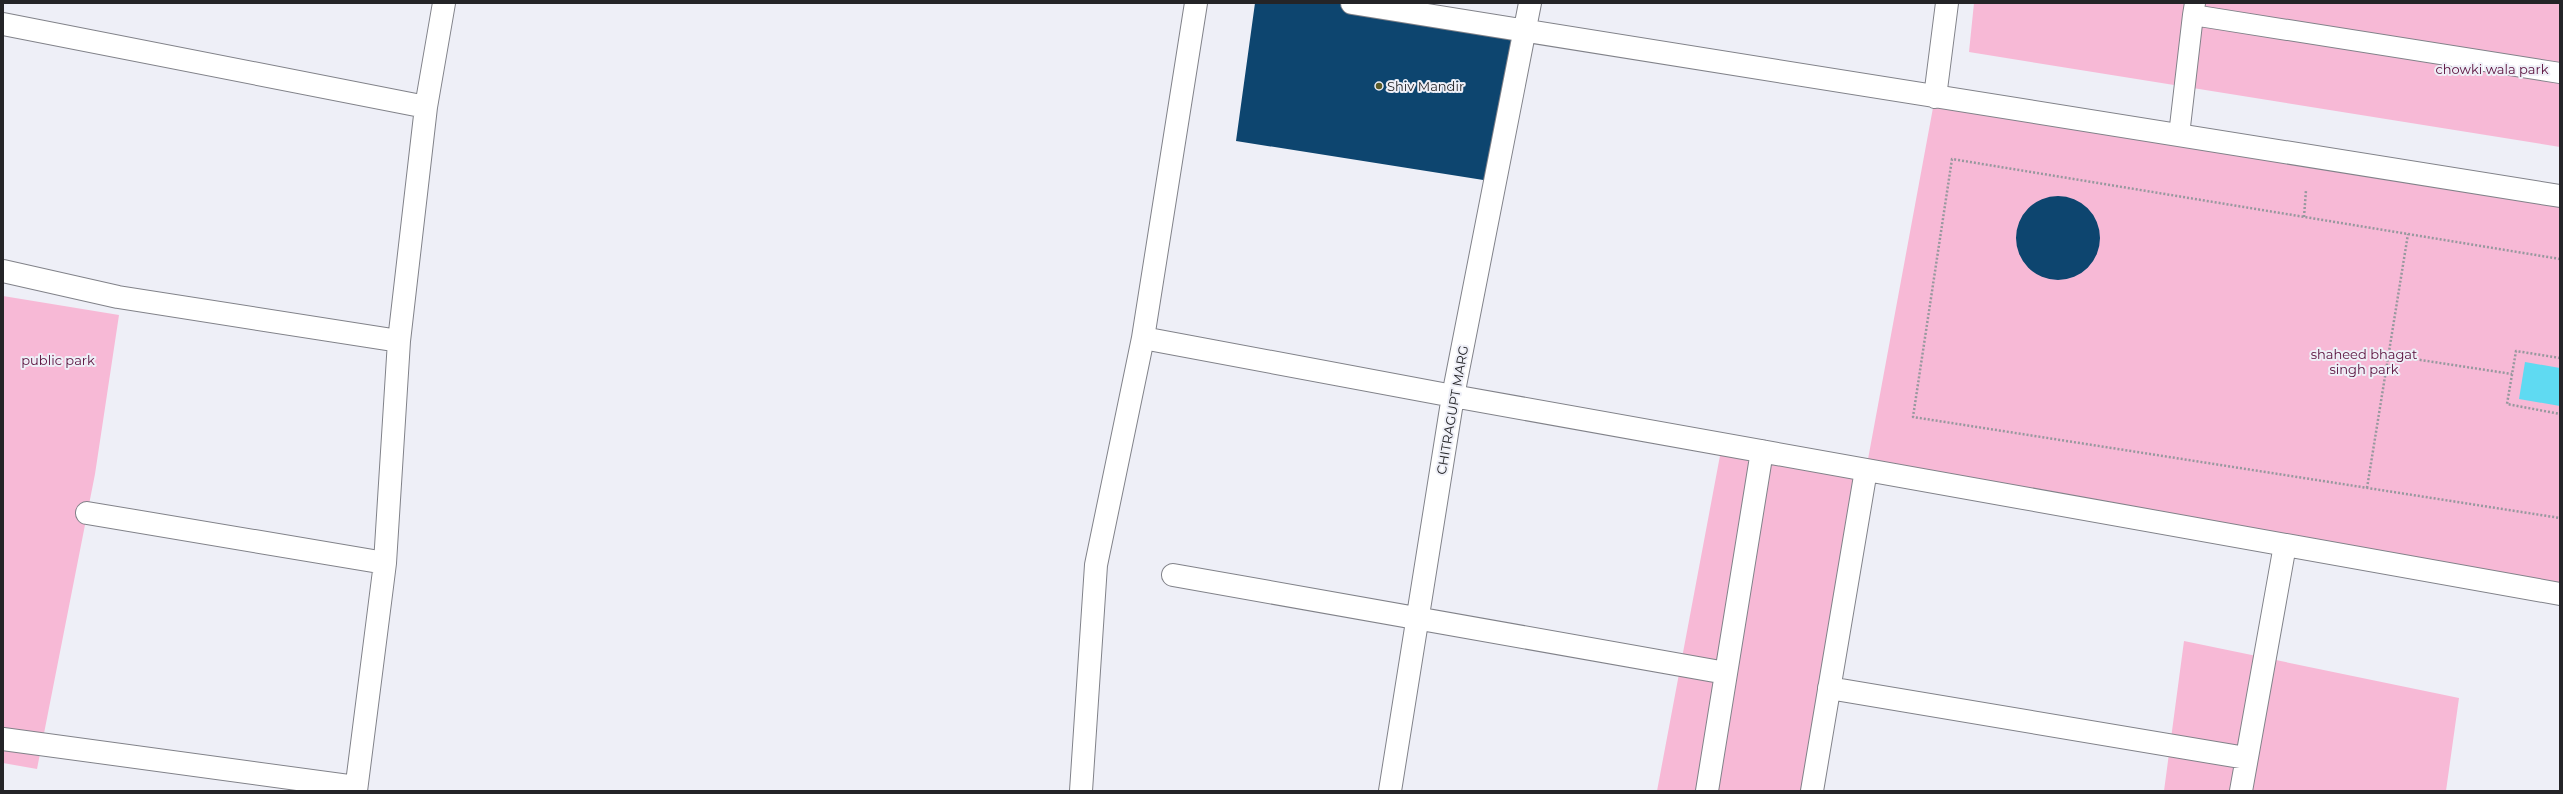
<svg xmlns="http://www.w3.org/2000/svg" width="2563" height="794" viewBox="0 0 2563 794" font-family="Montserrat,sans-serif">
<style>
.green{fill:#f7b9d6}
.water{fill:#5fdaf2}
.building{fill:#0d456f}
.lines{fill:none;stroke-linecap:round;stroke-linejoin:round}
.lane-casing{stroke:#818289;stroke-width:22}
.street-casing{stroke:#818289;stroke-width:24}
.path{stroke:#97989e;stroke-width:2.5;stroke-dasharray:2 2;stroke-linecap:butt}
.lane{stroke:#fff;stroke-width:20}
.street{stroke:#fff;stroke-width:22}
.poi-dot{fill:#5a5b28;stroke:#eeeff7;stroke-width:1.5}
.labels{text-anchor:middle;stroke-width:4;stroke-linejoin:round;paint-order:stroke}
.park-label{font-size:13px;fill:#570c39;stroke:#eeeff7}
.poi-label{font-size:13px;fill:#242427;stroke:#eeeff7;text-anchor:start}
.street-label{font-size:13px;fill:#242427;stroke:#eeeff7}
</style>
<rect width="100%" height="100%" fill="#eeeff7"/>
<path class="green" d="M 1974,3 L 2560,3 L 2560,147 L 1969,52 Z
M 1935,97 L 2560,197 L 2560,593 L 1866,470 L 1801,791 L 1657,791 L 1722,445 L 1866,470 Z
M 3,296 L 119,315 L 95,474 L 37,769 L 3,763 Z
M 2184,641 L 2459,698 L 2446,791 L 2164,791 Z"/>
<path class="water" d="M 2525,362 L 2560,368 L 2560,406 L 2519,399 Z"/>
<path class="building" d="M 1255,3 L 1352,3 L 1525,31 L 1496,182 L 1236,141 Z
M2016 238a42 42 0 1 1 84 0a42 42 0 1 1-84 0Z"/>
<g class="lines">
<defs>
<path id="lane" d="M 2195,3 L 2193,15 L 2560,73
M 2179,135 L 2193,15"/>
<path id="street" d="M 1352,3 L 2560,196
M 3,24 L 426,107
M 1935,97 L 1947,3
M 3,271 L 118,297 L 399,341
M 1143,338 L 1453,396 L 2560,594
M 87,513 L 385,563
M 1173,575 L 1726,673
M 1829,688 L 2246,758
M 3,739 L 356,787
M 356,791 L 385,563 L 399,341 L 426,107 L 444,3
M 1081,791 L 1096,565 L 1143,338 L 1196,3
M 1390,791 L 1453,396 L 1530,3
M 1707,791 L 1762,451
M 1812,791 L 1866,470
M 2241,791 L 2285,545"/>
</defs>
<use href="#lane" class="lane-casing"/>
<use href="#street" class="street-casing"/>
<path class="path" d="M 2304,217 L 2306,190
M 2560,259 L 1952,159 L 1913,417 L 2560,518
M 2388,355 L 2512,374
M 2560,358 L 2516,351 L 2507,404 L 2560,414
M 2367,488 L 2408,234"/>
<use href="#lane" class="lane"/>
<use href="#street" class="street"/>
</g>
<circle class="poi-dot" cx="1379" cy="86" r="4"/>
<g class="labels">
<g class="park-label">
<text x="2492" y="74">chowki wala park</text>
<text x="2364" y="359">shaheed bhagat<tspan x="2364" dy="15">singh park</tspan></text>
<text x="58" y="365">public park</text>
</g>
<g class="poi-label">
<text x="1387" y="91">Shiv Mandir</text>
</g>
<g class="street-label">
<text transform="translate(1452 410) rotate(-80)" y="5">CHITRAGUPT MARG</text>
</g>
</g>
<rect width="2563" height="794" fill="none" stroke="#242427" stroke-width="8"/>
</svg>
